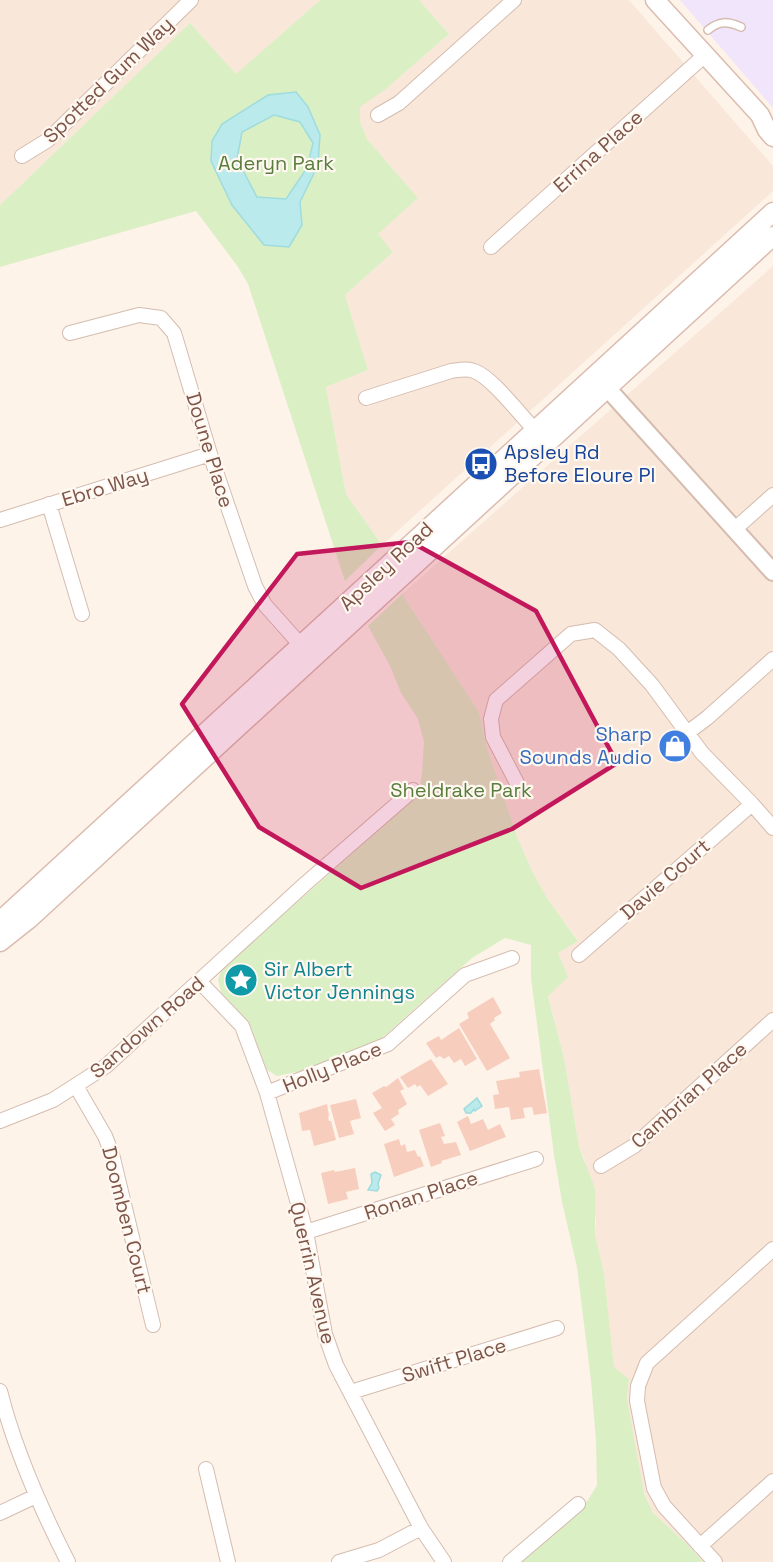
<svg xmlns="http://www.w3.org/2000/svg" width="773" height="1562" viewBox="0 0 773 1562" font-family="'Space Grotesk',sans-serif">
<style>
.residential{fill:#f9e7d9}
.education{fill:#f0e5fb}
.green{fill:#dbefc5}
.water{fill:#baeaeb;stroke:#9fdcde;stroke-width:1.5;fill-rule:evenodd}
.building{fill:#f7cdbd}
.lines{fill:none;stroke-linecap:round;stroke-linejoin:round}
.service-casing{stroke:#d5bcaf;stroke-width:10}
.minor-casing{stroke:#d5bcaf;stroke-width:16}
.tertiary-casing{stroke:#d5bcaf;stroke-width:20}
.secondary-casing{stroke:#dbbcaf;stroke-width:21}
.service{stroke:#fff;stroke-width:7}
.minor{stroke:#fff;stroke-width:14}
.tertiary{stroke:#fff;stroke-width:16}
.secondary{stroke:#fff;stroke-width:18}
.marked{fill:#c2185b;fill-opacity:0.2;stroke:#c2185b;stroke-width:4.5;stroke-linejoin:round}
.labels{text-anchor:middle;stroke-width:4.5;stroke-linejoin:round;paint-order:stroke}
.street-label{font-size:20px;fill:#7d5549;stroke:#fff8f1}
.park-label{font-size:20px;fill:#587d3c;stroke:#fff8f1}
.transit-label{font-size:20px;fill:#164399;stroke:#fff8f1;text-anchor:start}
.shop-label{font-size:20px;fill:#366cbe;stroke:#fff8f1;text-anchor:end}
.culture-label{font-size:20px;fill:#0d838f;stroke:#fff8f1;text-anchor:start}
</style>
<rect width="100%" height="100%" fill="#fef3e9"/>
<path class="residential" d="M 0,0 L 320,0 L 236,74 L 190,23 L 0,205 Z
M 419,0 L 629,0 L 773,166 L 773,191 L 382,545 L 346,494 L 326,387 L 368,370 L 345,295 L 393,252 L 377,234 L 418,198 L 367,139 L 360,122 L 360,106 L 386,89 L 449,34 Z
M 773,266 L 773,1562 L 703,1562 L 687,1544 L 653,1513 L 643,1489 L 627,1399 L 629,1380 L 614,1368 L 604,1273 L 595,1234 L 596,1221 L 585,1160 L 579,1147 L 564,1058 L 548,995 L 557,953 L 578,940 L 547,898 L 533,873 L 518,839 L 487,748 L 479,712 L 402,594 Z"/>
<path class="education" d="M 680,0 L 773,0 L 773,108 Z"/>
<path class="green" d="M 320,0 L 419,0 L 449,34 L 386,89 L 360,107 L 360,122 L 367,139 L 418,198 L 378,234 L 393,252 L 345,295 L 368,370 L 326,387 L 346,494 L 382,545 L 345,581 L 248,284 L 238,267 L 196,211 L 0,267 L 0,205 L 190,23 L 236,74 Z
M 402,594 L 479,712 L 487,748 L 518,839 L 533,873 L 547,898 L 578,941 L 558,953 L 568,977 L 548,996 L 564,1058 L 579,1147 L 595,1188 L 595,1234 L 604,1273 L 614,1367 L 629,1379 L 627,1399 L 644,1493 L 653,1513 L 687,1544 L 703,1562 L 518,1562 L 588,1500 L 597,1485 L 596,1441 L 591,1381 L 577,1267 L 562,1202 L 554,1155 L 531,978 L 531,945 L 505,938 L 472,958 L 382,1038 L 354,1053 L 302,1071 L 277,1076 L 267,1070 L 249,1023 L 221,992 L 218,980 L 222,968 L 418,796 L 463,868 L 418,796 L 422,774 L 424,742 L 418,719 L 401,693 L 390,666 L 368,626 Z"/>
<path class="water" d="M 296,92 L 308,107 L 320,135 L 318,165 L 300,202 L 302,225 L 289,247 L 264,245 L 232,205 L 211,161 L 212,141 L 222,124 L 268,95 ZM 274,115 L 300,122 L 313,143 L 307,168 L 286,199 L 257,197 L 237,159 L 242,132 Z
M 477,1098 L 482,1106 L 475,1111 L 474,1109 L 471,1113 L 466,1113 L 464,1109 Z
M 375,1172 L 381,1175 L 378,1184 L 379,1188 L 377,1191 L 368,1190 L 372,1183 L 371,1174 Z"/>
<path class="building" d="M 493,997 L 502,1013 L 494,1018 L 495,1020 L 490,1024 L 510,1058 L 487,1071 L 459,1024 L 469,1018 L 467,1013 Z
M 459,1028 L 477,1059 L 465,1066 L 461,1059 L 454,1063 L 449,1056 L 444,1059 L 440,1056 L 436,1058 L 426,1043 L 439,1036 L 441,1040 Z
M 431,1059 L 448,1084 L 428,1096 L 420,1085 L 417,1087 L 415,1084 L 408,1088 L 400,1077 Z
M 539,1069 L 547,1113 L 534,1115 L 532,1107 L 523,1108 L 525,1118 L 511,1120 L 509,1107 L 495,1109 L 493,1095 L 499,1094 L 496,1081 L 520,1077 L 519,1072 Z
M 398,1078 L 404,1089 L 400,1091 L 407,1104 L 398,1110 L 399,1114 L 391,1119 L 395,1125 L 385,1131 L 373,1113 L 382,1108 L 372,1093 L 384,1086 L 386,1087 Z
M 356,1099 L 361,1118 L 350,1121 L 354,1134 L 339,1138 L 330,1105 Z
M 327,1104 L 329,1116 L 328,1117 L 329,1121 L 331,1121 L 336,1140 L 314,1146 L 310,1130 L 302,1131 L 299,1113 Z
M 468,1116 L 471,1124 L 483,1119 L 488,1130 L 500,1124 L 506,1137 L 470,1151 L 457,1122 Z
M 440,1123 L 445,1136 L 441,1137 L 444,1144 L 456,1142 L 461,1155 L 441,1161 L 442,1163 L 431,1167 L 419,1130 Z
M 399,1139 L 401,1146 L 405,1144 L 407,1152 L 415,1150 L 418,1157 L 420,1156 L 424,1166 L 394,1177 L 384,1144 Z
M 355,1168 L 359,1189 L 346,1192 L 348,1199 L 328,1204 L 321,1173 L 334,1170 L 335,1172 Z"/>
<g class="lines">
<defs>
<path id="service" d="M 708,30 C 719,21 727,21 741,27"/>
<path id="minor" d="M 378,115 L 399,103 L 514,0
M 22,156 L 48,140 L 191,0
M 491,247 L 705,55
M 70,333 L 139,315 L 161,318 L 174,333 L 210,454 L 255,586 L 265,605 L 307,652
M 366,398 L 451,371 C 459,370 467,368 474,371 C 492,377 521,416 535,430
M 49,504 L 82,614
M 0,520 L 210,454
M 735,529 L 773,495
M 687,733 L 707,718 L 773,659
M 518,785 L 493,737 L 491,719 L 496,700 L 571,634 L 595,630 L 619,649 L 652,685 L 702,753 L 752,804 L 773,828
M 579,955 L 752,804
M 200,982 L 242,1026 L 267,1093 L 306,1232 L 325,1334 L 336,1365 L 421,1528 L 444,1562
M 76,1086 L 105,1136 L 112,1154 L 153,1325
M 267,1093 L 388,1044 L 465,975 L 512,958
M 0,1121 L 53,1100 L 106,1066 L 305,884 L 413,790
M 601,1166 L 634,1146 L 773,1020
M 306,1232 L 536,1159
M 0,1391 C 15,1451 40,1507 68,1562
M 351,1392 L 557,1328
M 206,1469 L 228,1562
M 0,1513 L 36,1496
M 700,1546 L 773,1481
M 339,1562 L 379,1550 L 421,1528
M 510,1562 L 578,1504
M 715,1562 L 664,1506 L 654,1488 L 637,1401 L 638,1386 L 647,1363 L 773,1249"/>
<path id="tertiary" d="M 599,379 L 773,572"/>
<path id="secondary" d="M 655,0 L 760,115 L 767,130 L 773,137
M 0,921 L 773,212
M 0,942 L 29,919 L 773,236"/>
</defs>
<use href="#service" class="service-casing"/>
<use href="#minor" class="minor-casing"/>
<use href="#tertiary" class="tertiary-casing"/>
<use href="#secondary" class="secondary-casing"/>
<use href="#service" class="service"/>
<use href="#minor" class="minor"/>
<use href="#tertiary" class="tertiary"/>
<use href="#secondary" class="secondary"/>
</g>
<path class="marked" d="M 411,542 L 536,611 L 617,763 L 512,829 L 361,888 L 259,827 L 182,704 L 297,554 Z"/>
<defs>
<symbol id="bus-disc" viewBox="-11 -11 22 22"><circle r="9.5" fill="#1a4fb4" stroke="#fff8f1"/><path d="M-5-6H5V4H4V6H2V4H-2V6H-4V4H-5ZM-3.5-4V0h7V-4ZM-3.5 1.2v1.5H-2V1.2ZM2 1.2v1.5H3.5V1.2Z" fill="#fff"/></symbol>
<symbol id="shop-disc" viewBox="-11 -11 22 22"><circle r="9.5" fill="#3f7fe0" stroke="#fff8f1"/><path d="M-5-2.5h2.3a2.7 3.5 0 0 1 5.4 0H5L5.5 6h-11ZM-1.5-2.5h3a1.5 2.3 0 0 0-3 0Z" fill="#fff"/></symbol>
<symbol id="sight-disc" viewBox="-11 -11 22 22"><circle r="9.5" fill="#0f9aa8" stroke="#fff8f1"/><path d="M0-6L1.8-2.2L6-1.7L2.9 1.2L3.7 5.4L0 3.3L-3.7 5.4L-2.9 1.2L-6-1.7L-1.8-2.2Z" fill="#fff"/></symbol>
</defs>
<g fill-rule="evenodd">
<use href="#bus-disc" x="462" y="445" width="38" height="38"/>
<use href="#shop-disc" x="656" y="727" width="38" height="38"/>
<use href="#sight-disc" x="222" y="961" width="38" height="38"/>
</g>
<g class="labels">
<g class="street-label">
<text transform="translate(108 80) rotate(-44)" y="7">Spotted Gum Way</text>
<text transform="translate(598 151) rotate(-42)" y="7">Errina Place</text>
<text transform="translate(210 450) rotate(73)" y="7">Doune Place</text>
<text transform="translate(105 487) rotate(-17)" y="7">Ebro Way</text>
<text transform="translate(386 566) rotate(-43)" y="7">Apsley Road</text>
<text transform="translate(665 879) rotate(-41)" y="7">Davie Court</text>
<text transform="translate(147 1027) rotate(-41)" y="7">Sandown Road</text>
<text transform="translate(332 1067) rotate(-22)" y="7">Holly Place</text>
<text transform="translate(689 1095) rotate(-42)" y="7">Cambrian Place</text>
<text transform="translate(421 1195) rotate(-18)" y="7">Ronan Place</text>
<text transform="translate(127 1220) rotate(76)" y="7">Doomben Court</text>
<text transform="translate(313 1273) rotate(77)" y="7">Querrin Avenue</text>
<text transform="translate(454 1360) rotate(-17)" y="7">Swift Place</text>
</g>
<g class="park-label">
<text x="276" y="170">Aderyn Park</text>
<text x="461" y="797">Sheldrake Park</text>
</g>
<g class="transit-label">
<text x="504" y="459">Apsley Rd<tspan x="504" dy="23">Before Eloure Pl</tspan></text>
</g>
<g class="shop-label">
<text x="652" y="741">Sharp<tspan x="652" dy="23">Sounds Audio</tspan></text>
</g>
<g class="culture-label">
<text x="264" y="976">Sir Albert<tspan x="264" dy="23">Victor Jennings</tspan></text>
</g>
</g>
</svg>
